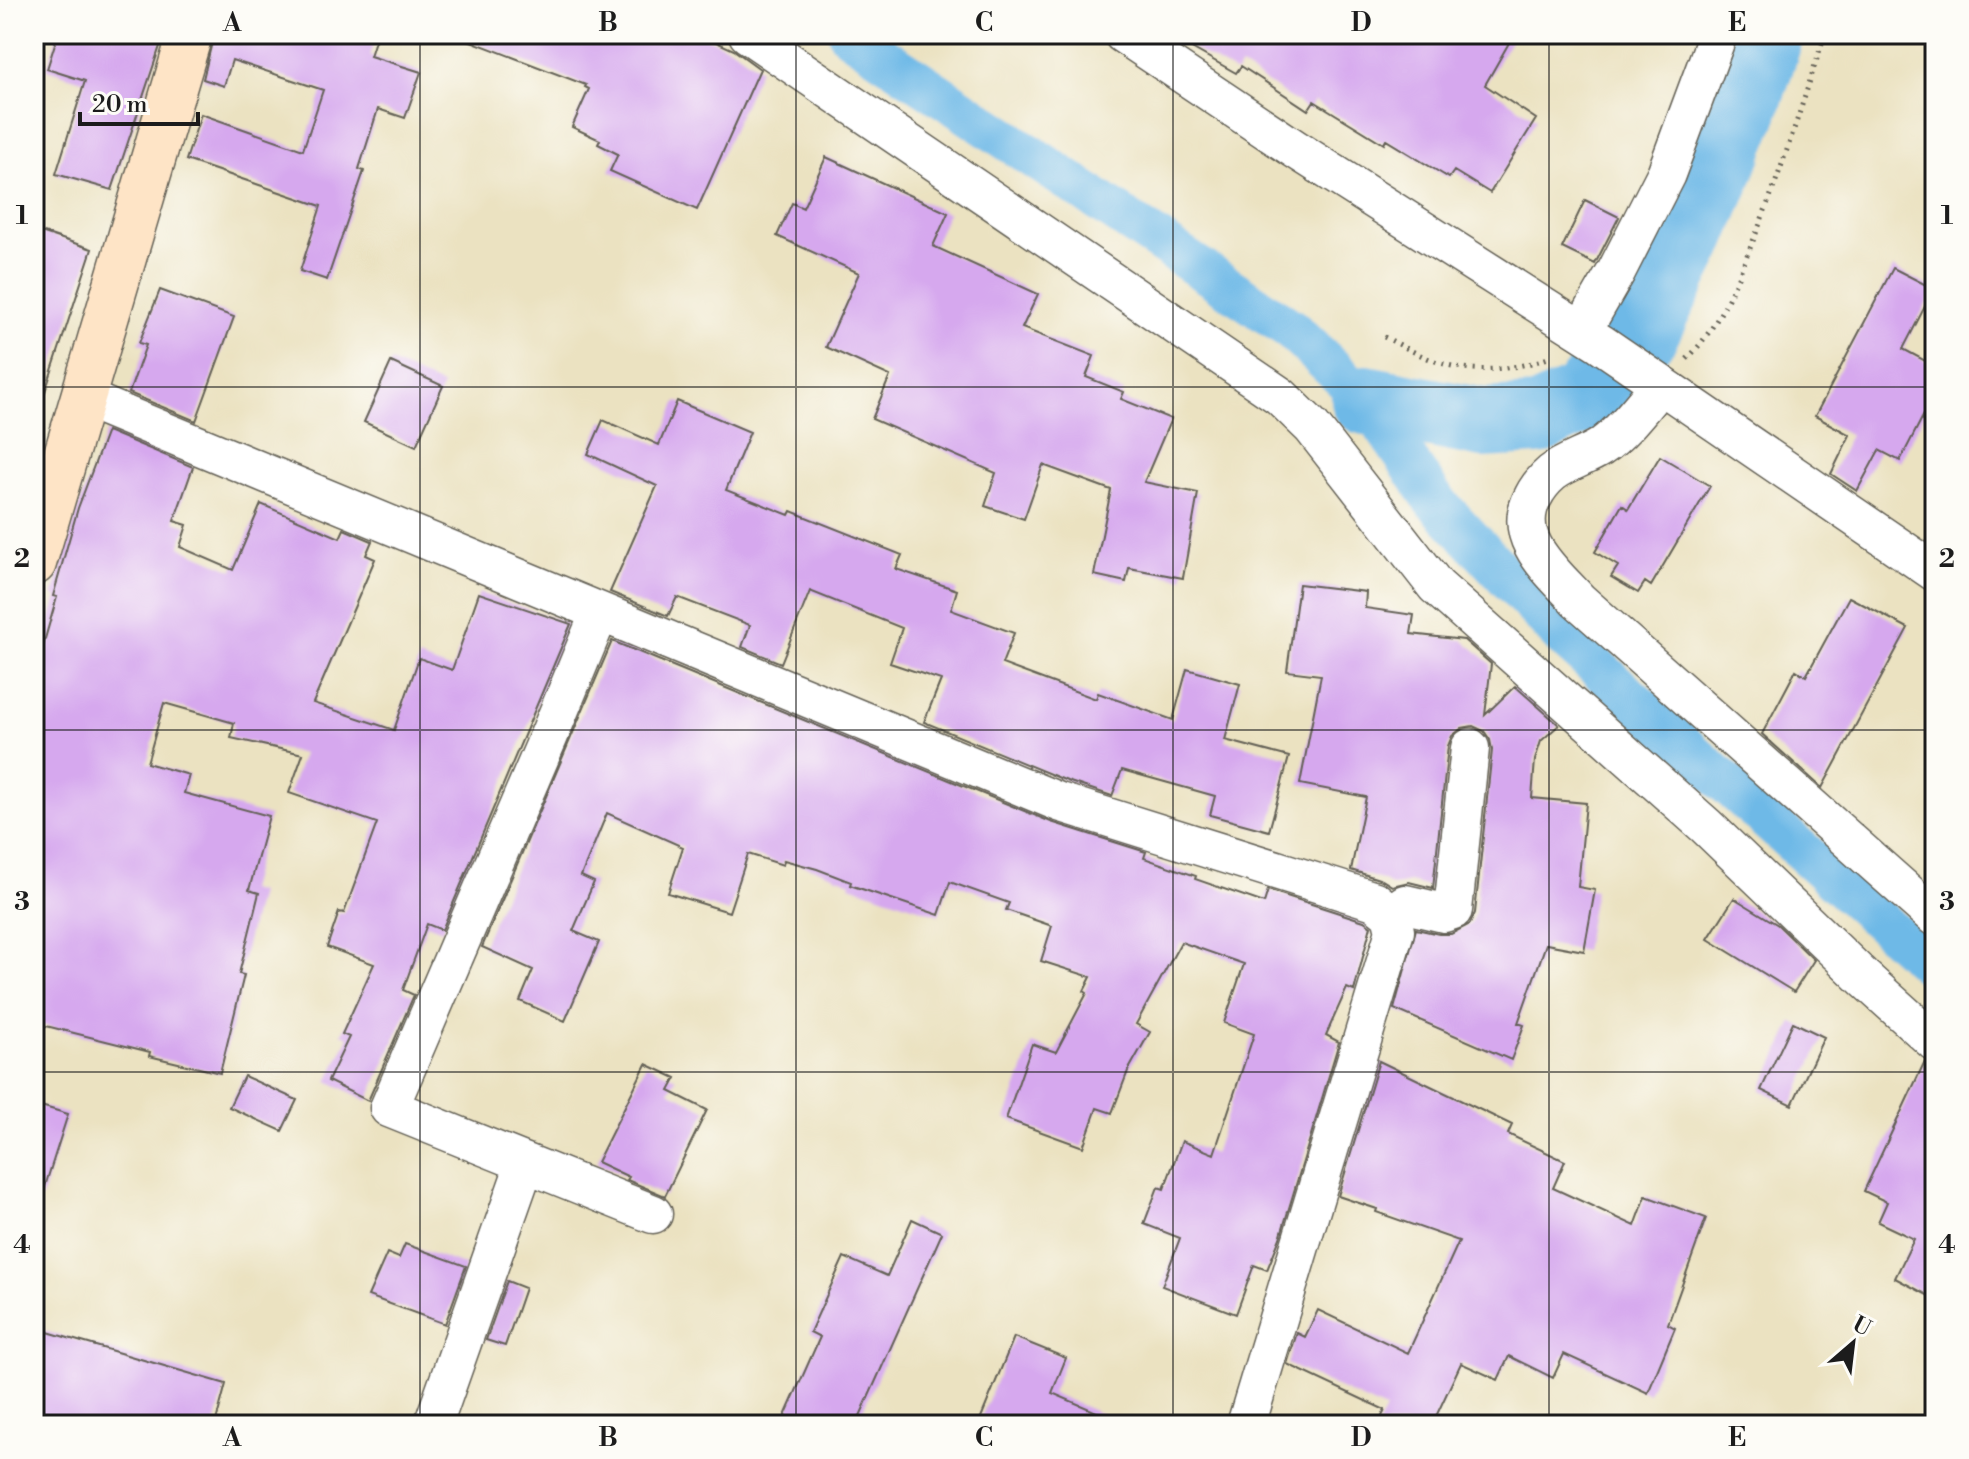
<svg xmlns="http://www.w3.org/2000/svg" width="1969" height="1459" viewBox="0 0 1969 1459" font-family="'Libre Bodoni',serif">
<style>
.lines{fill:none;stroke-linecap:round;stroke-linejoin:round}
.canal{stroke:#6eb9e7;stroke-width:42}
.river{stroke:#6eb9e7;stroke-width:70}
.building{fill:#d6a8ee}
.minor-casing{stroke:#646156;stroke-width:41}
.secondary-casing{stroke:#646156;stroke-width:47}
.path{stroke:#646156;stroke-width:5;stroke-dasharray:2 6;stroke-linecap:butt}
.minor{stroke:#fff;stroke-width:38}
.secondary{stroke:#fee4c6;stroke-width:44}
.grid{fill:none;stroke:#1c1c1c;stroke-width:2;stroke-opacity:0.55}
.neatline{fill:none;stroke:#1c1c1c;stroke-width:3}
.grid-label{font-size:26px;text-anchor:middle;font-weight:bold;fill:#1c1c1c}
</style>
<rect width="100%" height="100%" fill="#fdfcf7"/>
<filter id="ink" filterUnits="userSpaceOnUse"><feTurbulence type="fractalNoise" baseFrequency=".0125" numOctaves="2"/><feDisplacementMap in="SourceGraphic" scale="16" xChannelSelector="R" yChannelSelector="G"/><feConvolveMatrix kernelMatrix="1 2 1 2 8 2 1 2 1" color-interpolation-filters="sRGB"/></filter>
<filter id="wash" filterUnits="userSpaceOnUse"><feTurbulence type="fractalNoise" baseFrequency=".006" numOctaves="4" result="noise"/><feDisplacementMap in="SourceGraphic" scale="32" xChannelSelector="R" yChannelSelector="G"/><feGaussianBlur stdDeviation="1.8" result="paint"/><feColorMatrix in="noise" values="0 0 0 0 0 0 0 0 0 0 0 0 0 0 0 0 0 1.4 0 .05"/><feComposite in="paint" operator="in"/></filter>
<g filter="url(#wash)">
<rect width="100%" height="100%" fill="#ebe2c1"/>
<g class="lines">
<path class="canal" d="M 849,34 L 1292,330 L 1366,400 L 1435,501 L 1563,637 L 1935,970"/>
<path class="river" d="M 1366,400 L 1483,423 L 1538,420 L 1582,399 L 1645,331 L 1690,241 L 1742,115 L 1769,34"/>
</g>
<g id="blocks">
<path class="building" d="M 58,34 L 164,34 L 112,190 L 56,174 L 85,81 L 47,69 Z
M 214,34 L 377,34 L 370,56 L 421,72 L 405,118 L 378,109 L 359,169 L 364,171 L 327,280 L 300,271 L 321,206 L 186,160 L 201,114 L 303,150 L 323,90 L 232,60 L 224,86 L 203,79 Z
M 461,34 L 699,34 L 734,50 L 760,69 L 697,210 L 610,171 L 618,154 L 598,144 L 600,140 L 572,127 L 589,89 L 585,87 L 586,85 L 460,37 Z
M 1167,34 L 1514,34 L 1485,85 L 1536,119 L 1490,193 L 1454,171 L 1449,178 L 1386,140 L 1384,144 L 1314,101 L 1308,110 L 1241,66 L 1236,73 Z
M 826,157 L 948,213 L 933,246 L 1038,294 L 1022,328 L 1094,356 L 1086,377 L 1124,392 L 1121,399 L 1171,419 L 1144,482 L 1198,493 L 1183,578 L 1129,568 L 1126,582 L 1094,575 L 1111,490 L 1043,465 L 1024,519 L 985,506 L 996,473 L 872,419 L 890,376 L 826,347 L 859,273 L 777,236 L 792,203 L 803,208 Z
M 1585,200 L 1619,217 L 1595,264 L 1562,248 Z
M 41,232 L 92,249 L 39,410 L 34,409 L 34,252 Z
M 1893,268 L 1934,289 L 1903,349 L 1935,366 L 1935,393 L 1900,461 L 1879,450 L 1857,491 L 1831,474 L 1850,435 L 1815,416 Z
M 160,290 L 234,317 L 196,421 L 129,393 L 146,345 L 139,343 Z
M 391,362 L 443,386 L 416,446 L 364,422 Z
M 677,401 L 750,432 L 726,490 L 789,515 L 791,511 L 902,555 L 896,569 L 957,590 L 951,610 L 1014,633 L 1002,664 L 1096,699 L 1098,693 L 1173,720 L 1187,669 L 1240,684 L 1225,740 L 1289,757 L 1269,831 L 1210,815 L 1215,796 L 1122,770 L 1112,796 L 1067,781 L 924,722 L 941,680 L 890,663 L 902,628 L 810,591 L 781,663 L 742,647 L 750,625 L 677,597 L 668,616 L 610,592 L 657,486 L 588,454 L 603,420 L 659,445 Z
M 107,431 L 193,467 L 174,521 L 187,525 L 180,547 L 233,570 L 261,504 L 340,538 L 344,529 L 372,541 L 366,555 L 375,559 L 313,703 L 394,730 L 419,658 L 452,670 L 479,593 L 571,624 L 442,930 L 427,924 L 403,990 L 414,995 L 368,1101 L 328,1081 L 349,1037 L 342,1034 L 374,964 L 327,947 L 339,912 L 344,913 L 377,823 L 289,793 L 303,754 L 231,738 L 234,723 L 164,703 L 147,763 L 189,775 L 184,793 L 269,816 L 249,890 L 259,893 L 239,974 L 244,975 L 220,1073 L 149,1056 L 150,1052 L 34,1023 L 34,677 L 57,597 L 53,596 L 78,508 Z
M 1660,456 L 1710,486 L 1651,586 L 1645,582 L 1638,593 L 1611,577 L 1618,566 L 1595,552 L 1622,505 L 1628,509 Z
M 1299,584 L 1366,592 L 1365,608 L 1414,615 L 1411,634 L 1464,640 L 1491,664 L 1485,715 L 1515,686 L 1559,725 L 1541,741 L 1535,760 L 1532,798 L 1586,803 L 1578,887 L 1595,890 L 1584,951 L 1546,944 L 1518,1023 L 1524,1025 L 1511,1060 L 1394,1009 L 1416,929 L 1439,934 L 1451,934 L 1470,924 L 1475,913 L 1492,750 L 1490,740 L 1484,731 L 1473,726 L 1462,728 L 1452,736 L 1448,746 L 1433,888 L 1409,882 L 1392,886 L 1382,880 L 1351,870 L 1366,797 L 1300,784 L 1321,675 L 1287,671 Z
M 1849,597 L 1908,628 L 1822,788 L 1762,734 L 1796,670 L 1806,676 Z
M 612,641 L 1051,822 L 1146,852 L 1144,858 L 1196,876 L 1195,879 L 1264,903 L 1268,890 L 1364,921 L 1371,926 L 1354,991 L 1347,988 L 1326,1035 L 1339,1042 L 1280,1238 L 1267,1270 L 1254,1265 L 1236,1314 L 1162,1286 L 1180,1238 L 1144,1224 L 1158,1187 L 1164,1189 L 1182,1141 L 1214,1154 L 1254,1034 L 1224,1023 L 1244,964 L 1181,942 L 1136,1024 L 1150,1032 L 1128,1071 L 1112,1113 L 1097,1108 L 1083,1147 L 1006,1119 L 1032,1044 L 1056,1052 L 1087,993 L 1084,991 L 1091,977 L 1041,961 L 1052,926 L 1006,910 L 1009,903 L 950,882 L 939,915 L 850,885 L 851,882 L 817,869 L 784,860 L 783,865 L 748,854 L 729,912 L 668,893 L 683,847 L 607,813 L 581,876 L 594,882 L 573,931 L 599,942 L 565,1021 L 520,1001 L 533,970 L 482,947 Z
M 1734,898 L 1778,925 L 1814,960 L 1794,992 L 1708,939 Z
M 1793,1022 L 1824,1037 L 1792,1105 L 1761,1090 Z
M 1379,1061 L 1512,1125 L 1508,1134 L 1565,1161 L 1553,1188 L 1635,1226 L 1646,1196 L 1706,1218 L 1668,1324 L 1675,1328 L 1648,1393 L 1564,1354 L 1553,1378 L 1509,1356 L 1498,1380 L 1461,1363 L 1432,1425 L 1378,1425 L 1385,1410 L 1287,1364 L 1297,1333 L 1305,1337 L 1318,1310 L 1408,1353 L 1459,1241 L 1376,1212 L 1377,1209 L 1338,1196 Z
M 1925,1061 L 1935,1063 L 1935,1299 L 1895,1278 L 1914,1239 L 1878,1222 L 1887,1202 L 1864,1191 Z
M 646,1064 L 676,1078 L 669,1091 L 707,1110 L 665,1196 L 627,1180 L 629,1177 L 597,1162 Z
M 244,1076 L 297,1100 L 282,1131 L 229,1107 Z
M 34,1104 L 68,1114 L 41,1199 L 34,1197 Z
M 912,1219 L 942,1233 L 856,1425 L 781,1425 L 820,1337 L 810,1332 L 844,1257 L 887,1276 Z
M 405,1244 L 466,1266 L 445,1324 L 368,1296 L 387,1253 L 399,1258 Z
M 507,1281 L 525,1288 L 505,1346 L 486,1340 Z
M 34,1328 L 226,1384 L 215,1425 L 34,1425 Z
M 1014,1337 L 1066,1358 L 1052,1393 L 1127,1425 L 978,1425 Z"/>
</g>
</g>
<g filter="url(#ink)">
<use href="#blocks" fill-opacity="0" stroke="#646156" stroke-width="2"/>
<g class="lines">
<defs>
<path id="minor" d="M 748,34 L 1280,396 L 1312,427 L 1436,586 L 1706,826 L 1866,980 L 1935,1042
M 1123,34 L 1295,149 L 1600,343 L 1935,572
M 1582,331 L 1616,272 L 1666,174 L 1718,34
M 1660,385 C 1642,406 1624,431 1601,447 C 1585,457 1566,462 1552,473 C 1545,479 1537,489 1533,497 C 1510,538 1553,572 1578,600 L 1935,917
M 84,398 L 1059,802 L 1375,901 L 1391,914 L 1395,931 L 1246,1425
M 600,612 L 548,738 L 389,1108 L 653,1214
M 1391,914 L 1405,904 L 1444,913 L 1453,910 L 1470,748
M 433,1425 L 525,1164"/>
<path id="secondary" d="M 34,563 L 190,34"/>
</defs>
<use href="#minor" class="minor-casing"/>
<use href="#secondary" class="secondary-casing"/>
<path class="path" d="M 1384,337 C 1401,345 1418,355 1435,361 C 1473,375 1514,370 1551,357
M 1687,359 C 1716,330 1733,290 1748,253 C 1778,182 1801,108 1825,34"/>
<use href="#minor" class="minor"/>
<use href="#secondary" class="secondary"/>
</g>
</g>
<path class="grid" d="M 420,34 L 420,1425M 796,34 L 796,1425M 1173,34 L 1173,1425M 1549,34 L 1549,1425M 34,387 L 1935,387M 34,730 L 1935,730M 34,1072 L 1935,1072"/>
<rect width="1969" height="1459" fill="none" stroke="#fdfcf7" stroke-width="88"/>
<g transform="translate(1853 1343) rotate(28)" stroke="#fdfcf7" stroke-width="6" paint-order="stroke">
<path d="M0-6L14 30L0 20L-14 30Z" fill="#1c1c1c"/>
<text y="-12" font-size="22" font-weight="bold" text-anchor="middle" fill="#1c1c1c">U</text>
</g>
<path d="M80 112v12h118v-12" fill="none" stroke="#1c1c1c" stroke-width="4"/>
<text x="92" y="112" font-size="24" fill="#1c1c1c" stroke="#fdfcf7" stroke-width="6" paint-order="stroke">20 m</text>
<rect x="44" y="44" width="1881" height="1371" class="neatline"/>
<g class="grid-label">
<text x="232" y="31">A</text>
<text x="608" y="31">B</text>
<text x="984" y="31">C</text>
<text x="1361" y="31">D</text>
<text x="1737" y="31">E</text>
<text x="22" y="224">1</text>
<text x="1947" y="224">1</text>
<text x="22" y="567">2</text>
<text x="1947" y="567">2</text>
<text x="22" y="910">3</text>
<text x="1947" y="910">3</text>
<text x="22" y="1253">4</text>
<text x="1947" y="1253">4</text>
<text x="232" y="1446">A</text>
<text x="608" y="1446">B</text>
<text x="984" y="1446">C</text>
<text x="1361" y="1446">D</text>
<text x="1737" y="1446">E</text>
</g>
</svg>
